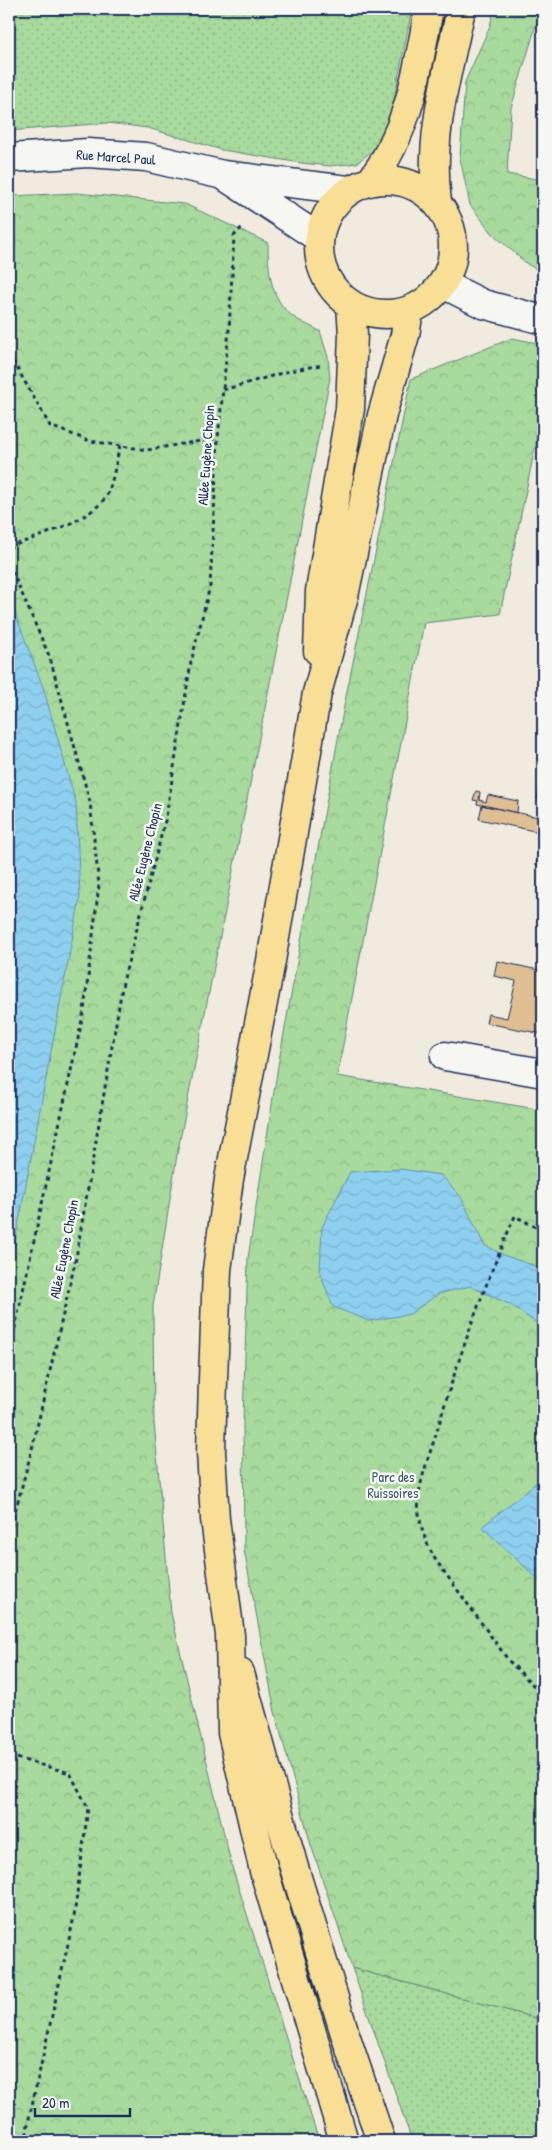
<svg xmlns="http://www.w3.org/2000/svg" width="552" height="2150" viewBox="0 0 552 2150" font-family="'Patrick Hand',sans-serif">
<style>
.grass{fill:url(#grass-dots);stroke:#61847d}
.forest{fill:url(#forest-crowns);stroke:#61847d}
.water{fill:url(#water-waves);stroke:#608fb5}
.building{fill:#dfbf92;stroke:#1b2f5e}
.lines{fill:none;stroke-linecap:round;stroke-linejoin:round}
.minor-casing{stroke:#1b2f5e;stroke-width:31}
.major-casing{stroke:#1b2f5e;stroke-width:31}
.path{stroke:#1b2f5e;stroke-width:3;stroke-dasharray:4 4;stroke-linecap:butt}
.minor{stroke:#f6f6f2;stroke-width:28}
.major{stroke:#f9df96;stroke-width:28}
.labels{text-anchor:middle;stroke-width:5;stroke-linejoin:round;paint-order:stroke}
.street-label{font-size:14px;fill:#1b2f5e;stroke:#f6f6f2}
.park-label{font-size:14px;fill:#3e5a6e;stroke:#f6f6f2}
</style>
<defs>
<pattern id="grass-dots" width="8" height="8" patternUnits="userSpaceOnUse" patternTransform="scale(1.25)"><rect width="8" height="8" fill="#a7da9c"/><path d="M2 2h.1M6 6h.1" fill="none" stroke="#8fbb89" stroke-width="1.8" stroke-linecap="round"/></pattern>
<pattern id="forest-crowns" width="20" height="18" patternUnits="userSpaceOnUse" patternTransform="scale(1.25)"><rect width="20" height="18" fill="#a7da9c"/><path d="M2 6a3 3 0 1 1 6 0M12 15a3 3 0 1 1 6 0" fill="none" stroke="#8fbb89"/></pattern>
<pattern id="water-waves" width="16" height="10" patternUnits="userSpaceOnUse" patternTransform="scale(1.25)"><rect width="16" height="10" fill="#8ecfef"/><path d="M0 5q4-4 8 0t8 0" fill="none" stroke="#7ab2cf"/></pattern>
</defs>
<rect width="100%" height="100%" fill="#f1ebdf"/>
<filter id="ink" filterUnits="userSpaceOnUse"><feTurbulence type="fractalNoise" baseFrequency=".02" numOctaves="2"/><feDisplacementMap in="SourceGraphic" scale="10" xChannelSelector="R" yChannelSelector="G"/><feConvolveMatrix kernelMatrix="1 2 1 2 8 2 1 2 1" color-interpolation-filters="sRGB"/></filter>
<g filter="url(#ink)">
<path class="grass" d="M 9,9 L 412,9 L 389,124 L 377,147 L 357,163 L 330,166 L 301,163 L 222,150 L 148,128 L 107,123 L 9,131 Z
M 352,1968 L 543,2020 L 543,2141 L 412,2141 Z"/>
<path class="forest" d="M 494,9 L 541,9 L 511,108 L 507,174 L 543,180 L 543,273 L 527,264 L 493,234 L 470,205 L 460,158 L 465,82 L 490,26 Z
M 77,193 L 185,204 L 268,243 C 268,270 270,301 295,318 C 303,323 312,327 320,331 L 328,357 L 330,378 L 177,1155 L 153,1306 L 154,1422 L 171,1613 L 232,1867 L 319,2141 L 9,2141 L 9,196 Z
M 512,338 L 543,344 L 543,410 L 500,614 L 424,623 L 337,1076 L 543,1110 L 543,2020 L 352,1968 L 311,1845 L 275,1712 L 244,1550 L 243,1420 L 248,1258 L 278,1066 L 344,706 L 411,379 Z"/>
<path class="water" d="M 9,597 L 43,687 L 76,803 L 80,898 L 9,1274 Z
M 400,1169 L 441,1175 L 461,1197 L 484,1245 L 506,1256 L 543,1269 L 543,1328 L 511,1305 L 470,1286 L 438,1294 L 410,1314 L 369,1321 L 333,1307 L 320,1273 L 322,1227 L 350,1172 Z
M 543,1477 L 543,1584 L 482,1527 Z"/>
<path class="building" d="M 542,774 L 543,774 L 543,800 L 537,799 Z
M 476,791 L 480,792 L 479,800 L 486,802 L 488,795 L 518,801 L 517,813 L 477,804 L 478,801 L 473,800 Z
M 482,805 L 543,818 L 543,833 L 479,819 Z
M 539,848 L 543,849 L 543,866 L 536,865 Z
M 497,961 L 543,971 L 543,1034 L 486,1023 L 488,1014 L 507,1018 L 516,981 L 494,976 Z"/>
<g class="lines">
<defs>
<path id="minor" d="M 9,158 L 88,153 L 146,157 L 223,175 L 348,190
M 226,177 L 319,238
M 443,284 L 483,304 L 543,320
M 445,1056 L 543,1073"/>
<path id="major" d="M319 247a67 67 0 1 1 134 0a67 67 0 1 1-134 0Z
M 371,181 C 410,128 417,72 429,9
M 437,202 C 428,136 448,72 461,9
M 318,651 L 320,591 L 350,409 L 353,334 L 351,305
M 240,1673 L 293,1864 L 346,2037 L 381,2141
M 344,2141 L 264,1871 L 232,1733 L 230,1635 L 215,1519 L 211,1452 L 213,1380 L 217,1270 L 229,1179 L 271,961 L 317,693 L 344,596 L 382,415 L 405,335 L 409,311"/>
</defs>
<use href="#minor" class="minor-casing"/>
<use href="#major" class="major-casing"/>
<path class="path" d="M 9,354 L 50,426 L 90,441 L 147,450 L 218,438
M 223,390 L 289,371 L 322,365
M 9,547 C 36,537 92,521 107,495 C 113,483 116,460 120,446
M 9,564 L 50,658 L 90,802 L 99,885 L 84,1011 L 9,1355
M 543,1231 L 515,1216 C 484,1286 458,1358 437,1431 C 431,1451 422,1473 419,1494 C 416,1516 424,1540 435,1559 L 509,1661 L 543,1695
M 9,1534 L 32,1449 L 76,1258 L 123,982 L 166,817 L 191,662 L 210,586 L 218,438 L 229,330 L 234,236 L 244,225
M 9,1756 L 70,1773 L 88,1808 L 74,1917 L 28,2123 L 26,2141"/>
<use href="#minor" class="minor"/>
<use href="#major" class="major"/>
</g>
</g>
<g class="labels">
<g class="street-label">
<text transform="translate(116 157) rotate(4)" y="5">Rue Marcel Paul</text>
<text transform="translate(206 455) rotate(-86)" y="5">Allée Eugène Chopin</text>
<text transform="translate(145 852) rotate(-76)" y="5">Allée Eugène Chopin</text>
<text transform="translate(64 1249) rotate(-79)" y="5">Allée Eugène Chopin</text>
</g>
<g class="park-label">
<text x="393" y="1482">Parc des<tspan x="393" dy="16">Ruissoires</tspan></text>
</g>
</g>
<rect width="552" height="2150" fill="none" stroke="#f6f6f2" stroke-width="30"/>
<rect x="15" y="15" width="522" height="2120" fill="none" stroke="#1b2f5e" stroke-width="2" filter="url(#ink)"/>
<path d="M35 2108v8h95v-8" fill="none" stroke="#1b2f5e" stroke-width="2.5"/>
<text x="42" y="2108" font-size="15" fill="#1b2f5e" stroke="#f6f6f2" stroke-width="4" paint-order="stroke">20 m</text>
</svg>
